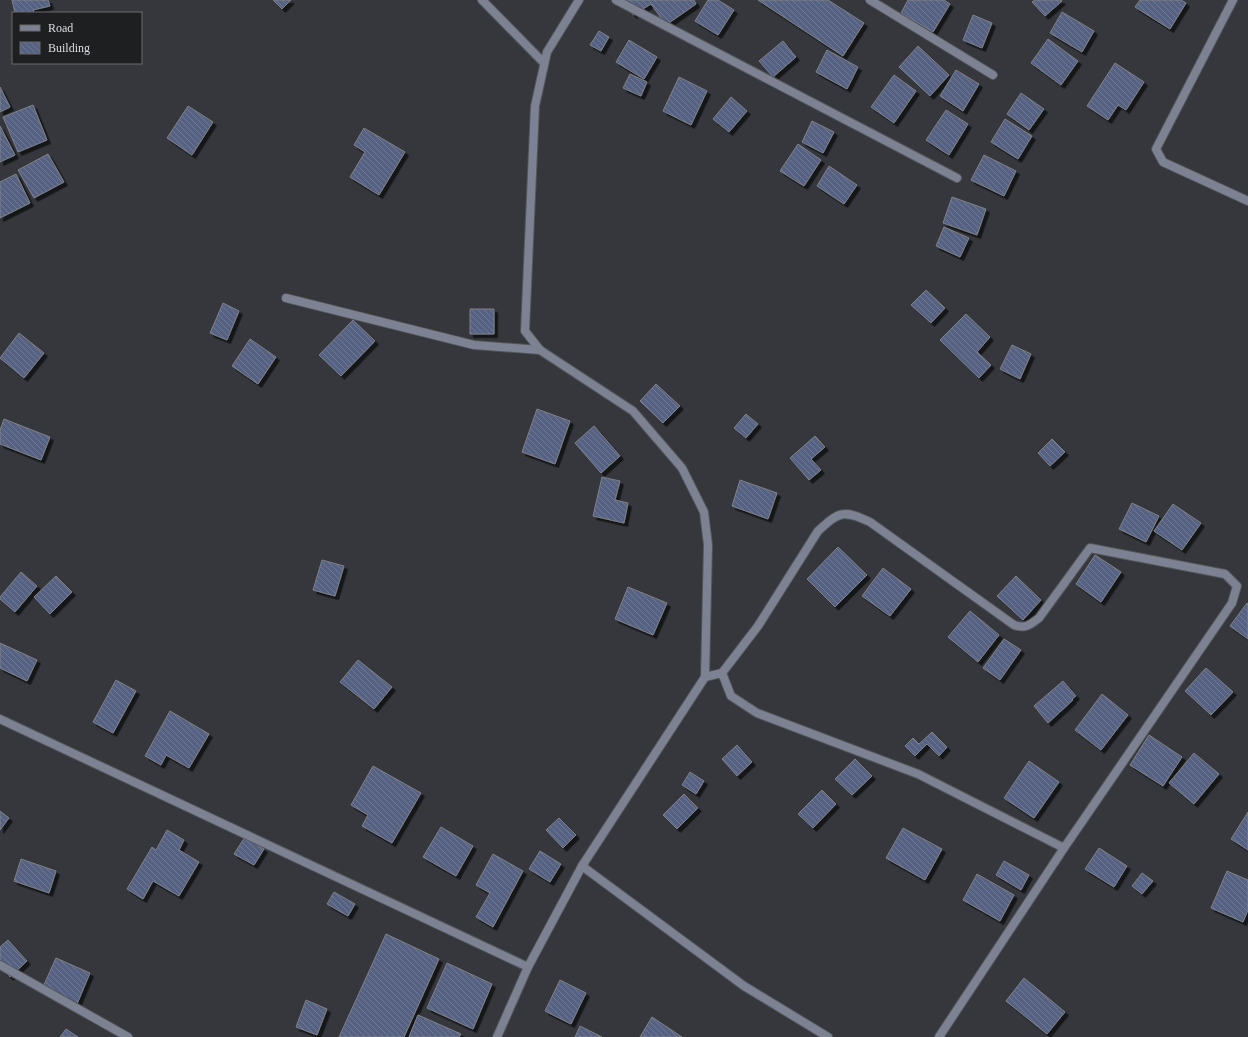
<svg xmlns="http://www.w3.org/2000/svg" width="1248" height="1037" viewBox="0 0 1248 1037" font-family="'Times New Roman',serif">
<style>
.building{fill:url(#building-back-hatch);stroke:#7f8187;filter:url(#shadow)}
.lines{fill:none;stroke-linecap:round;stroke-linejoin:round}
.minor-casing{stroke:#53555a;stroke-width:10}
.tertiary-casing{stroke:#53555a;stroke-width:10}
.minor{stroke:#7c8292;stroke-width:8}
.tertiary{stroke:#7c8292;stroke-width:8}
</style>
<defs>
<pattern id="building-back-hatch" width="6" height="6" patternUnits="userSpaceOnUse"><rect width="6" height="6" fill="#566283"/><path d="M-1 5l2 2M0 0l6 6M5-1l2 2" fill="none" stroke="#6e7894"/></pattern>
<filter id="shadow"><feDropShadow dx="3.5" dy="3.5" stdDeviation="0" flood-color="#0009"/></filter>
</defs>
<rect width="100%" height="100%" fill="#35373c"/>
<path class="building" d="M 12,0 L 48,0 L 50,6 L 33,10 L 34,13 L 15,13 Z
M 273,0 L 291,0 L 282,9 Z
M 623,0 L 694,0 L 696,4 L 666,25 L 651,4 L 633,15 Z
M 708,0 L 718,0 L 734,10 L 718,35 L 695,21 Z
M 758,0 L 828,0 L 864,23 L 843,56 Z
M 908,0 L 944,0 L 950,4 L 933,32 L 901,13 Z
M 1035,0 L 1061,0 L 1062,1 L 1045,16 L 1032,2 Z
M 1140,0 L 1181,0 L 1186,3 L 1170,29 L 1135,7 Z
M 1062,12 L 1094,31 L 1082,52 L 1050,33 Z
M 973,15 L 992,23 L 982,48 L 963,40 Z
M 599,31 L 609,37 L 601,51 L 590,45 Z
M 1048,39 L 1078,61 L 1061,85 L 1031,63 Z
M 629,40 L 657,57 L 644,79 L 616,62 Z
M 783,41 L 796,57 L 773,77 L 759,61 Z
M 918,46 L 949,75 L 930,96 L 899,67 Z
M 827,50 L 858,67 L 847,89 L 816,72 Z
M 1115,63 L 1144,82 L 1126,110 L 1118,105 L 1108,120 L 1087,106 Z
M 956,70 L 979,84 L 963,111 L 940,96 Z
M 630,74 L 647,82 L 641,96 L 623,88 Z
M 894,75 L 916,91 L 894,123 L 871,107 Z
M 679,77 L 707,91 L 691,125 L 663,111 Z
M 0,87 L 10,107 L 0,112 Z
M 1021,93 L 1044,109 L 1029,130 L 1007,114 Z
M 731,97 L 747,111 L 729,132 L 713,119 Z
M 33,105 L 47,140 L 18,152 L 3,117 Z
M 188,106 L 213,122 L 192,155 L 167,138 Z
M 946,110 L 968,124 L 949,155 L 926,140 Z
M 1005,119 L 1032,136 L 1018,159 L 991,142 Z
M 812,121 L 834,132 L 823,153 L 802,142 Z
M 0,126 L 15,155 L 0,162 Z
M 364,128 L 405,152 L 379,195 L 350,177 L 365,152 L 354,145 Z
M 798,144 L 821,160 L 804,186 L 780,171 Z
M 48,154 L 64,182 L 34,198 L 18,170 Z
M 984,155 L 1016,171 L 1004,196 L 971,180 Z
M 829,166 L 857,185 L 844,204 L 817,186 Z
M 16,174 L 30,203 L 0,218 L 0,182 Z
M 952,197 L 986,209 L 977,235 L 943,223 Z
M 944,227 L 969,238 L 960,257 L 936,246 Z
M 926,290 L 945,308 L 931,323 L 911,305 Z
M 223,303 L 239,311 L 227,340 L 210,333 Z
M 470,309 L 494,309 L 494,334 L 470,334 Z
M 966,314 L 990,337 L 977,352 L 991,365 L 979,378 L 940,340 Z
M 353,320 L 375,341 L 341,376 L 319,355 Z
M 19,333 L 44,353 L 24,378 L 0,358 Z
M 250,339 L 276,357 L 258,384 L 232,366 Z
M 1012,345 L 1031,354 L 1020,379 L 1000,369 Z
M 656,384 L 680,406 L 663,423 L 640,401 Z
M 537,409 L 570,421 L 555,464 L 522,452 Z
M 746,414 L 758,424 L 746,438 L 734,428 Z
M 4,419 L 50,437 L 41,460 L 0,444 L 0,430 Z
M 594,426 L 620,456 L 601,473 L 575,443 Z
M 815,436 L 825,447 L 811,459 L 821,470 L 809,480 L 790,458 Z
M 1052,439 L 1065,452 L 1050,466 L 1038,453 Z
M 602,477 L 620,481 L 615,500 L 628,503 L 624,523 L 593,516 Z
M 740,480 L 777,493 L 768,519 L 732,506 Z
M 1132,503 L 1159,516 L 1146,542 L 1119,529 Z
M 1173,504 L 1201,523 L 1182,550 L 1154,531 Z
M 838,547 L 867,575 L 835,607 L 807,579 Z
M 1095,555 L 1121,572 L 1101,602 L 1076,584 Z
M 322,560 L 344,566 L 335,596 L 313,590 Z
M 883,568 L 911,589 L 890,616 L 862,596 Z
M 21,572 L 37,586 L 15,612 L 0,599 L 0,597 Z
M 56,576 L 72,592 L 50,614 L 34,597 Z
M 1016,576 L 1041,600 L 1023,620 L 997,596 Z
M 628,587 L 667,603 L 653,635 L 615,619 Z
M 1247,603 L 1248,604 L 1248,639 L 1230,626 Z
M 970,611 L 999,635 L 978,662 L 948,637 Z
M 1004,639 L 1021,650 L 1000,680 L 983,668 Z
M 0,643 L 37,660 L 27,681 L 0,668 Z
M 358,660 L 392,687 L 374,709 L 340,682 Z
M 1206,668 L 1233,692 L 1211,715 L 1185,691 Z
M 116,680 L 136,691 L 113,733 L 93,722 Z
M 1063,681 L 1076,696 L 1072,699 L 1073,700 L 1048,723 L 1034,706 Z
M 1102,694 L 1128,715 L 1101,750 L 1075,730 Z
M 170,711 L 209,734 L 189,768 L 166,755 L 161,765 L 145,756 Z
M 932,732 L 947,747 L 939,756 L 927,744 L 915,756 L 905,746 L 913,738 L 919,744 Z
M 1149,735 L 1182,757 L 1163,786 L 1130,765 Z
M 737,745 L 752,762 L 737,776 L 722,759 Z
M 1194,753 L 1219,774 L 1194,804 L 1169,783 Z
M 855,759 L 872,776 L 852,795 L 835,779 Z
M 1029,761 L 1059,782 L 1034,818 L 1004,798 Z
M 373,766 L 421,793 L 392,843 L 362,826 L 368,815 L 351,805 Z
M 690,772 L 704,781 L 696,794 L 682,785 Z
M 822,790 L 836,804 L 813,828 L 798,814 Z
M 684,794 L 698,808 L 677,829 L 663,815 Z
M 0,811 L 9,818 L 0,830 Z
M 1248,812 L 1248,850 L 1231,839 Z
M 559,818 L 576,835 L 563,848 L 546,830 Z
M 441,827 L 473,846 L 456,876 L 423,857 Z
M 903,828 L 942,849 L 925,880 L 886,858 Z
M 167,830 L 184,840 L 179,850 L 199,862 L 179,896 L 153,881 L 143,899 L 127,889 L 152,847 L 156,850 Z
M 245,837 L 264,849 L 254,865 L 234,854 Z
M 1099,848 L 1127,866 L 1114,887 L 1085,869 Z
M 540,851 L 561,864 L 550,882 L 529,869 Z
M 493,854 L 523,871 L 493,927 L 476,917 L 490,893 L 476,885 Z
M 21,859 L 56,871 L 49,893 L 14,881 Z
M 1004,861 L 1029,875 L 1021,890 L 996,875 Z
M 1227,871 L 1248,880 L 1248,910 L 1243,922 L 1211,908 Z
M 1142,873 L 1153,881 L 1142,894 L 1132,886 Z
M 977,874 L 1014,895 L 1000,921 L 963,900 Z
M 334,892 L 355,904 L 348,916 L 327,904 Z
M 386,934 L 439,959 L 404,1037 L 339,1037 Z
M 8,940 L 27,961 L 10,977 L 0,967 L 0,947 Z
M 56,958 L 90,973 L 77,1004 L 42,989 Z
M 447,963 L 492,984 L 473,1029 L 427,1008 Z
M 1024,978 L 1065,1012 L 1047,1034 L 1006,1001 Z
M 560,980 L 586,993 L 571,1024 L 545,1011 Z
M 306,1000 L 327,1009 L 317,1035 L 296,1027 Z
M 418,1015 L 461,1034 L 459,1037 L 409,1037 Z
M 652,1017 L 682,1037 L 640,1037 Z
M 580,1026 L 602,1037 L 575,1037 Z
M 66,1029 L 78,1037 L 60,1037 Z"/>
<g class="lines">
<defs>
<path id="minor" d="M 482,0 L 544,63
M 616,0 L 957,178
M 870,0 L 993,75
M 1233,0 L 1156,149 L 1163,162 L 1248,201
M 286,298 L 474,345 L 540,350
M 722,673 L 731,696 L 757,713 L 918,774 L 1064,848
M 705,677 L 722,673 L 758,626 L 818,531 C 839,512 843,509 870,522 L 1014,625 C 1025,629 1030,625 1039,618 L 1090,548 L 1225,574 L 1237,586 L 1232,603 L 1064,848 L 939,1037
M 0,719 L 528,967
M 582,866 L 744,986 L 828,1037
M 0,965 L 128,1037"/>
<path id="tertiary" d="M 497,1037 L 528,967 L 582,866 L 705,677 L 708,545 L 704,512 L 682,468 L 633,411 L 540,350 L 525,331 L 535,106 L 547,52 L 579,0"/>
</defs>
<use href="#minor" class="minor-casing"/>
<use href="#tertiary" class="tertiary-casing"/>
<use href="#minor" class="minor"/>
<use href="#tertiary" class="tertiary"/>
</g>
<rect x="12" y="12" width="130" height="52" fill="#1e1f21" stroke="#6a6b6d"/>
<rect x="20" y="25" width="20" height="6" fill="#7c8292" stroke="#6a6b6d"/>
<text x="48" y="32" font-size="12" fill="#dcdde0">Road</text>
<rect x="20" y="42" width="20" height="12" fill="url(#building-back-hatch)" stroke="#6a6b6d"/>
<text x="48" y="52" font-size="12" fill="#dcdde0">Building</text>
</svg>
